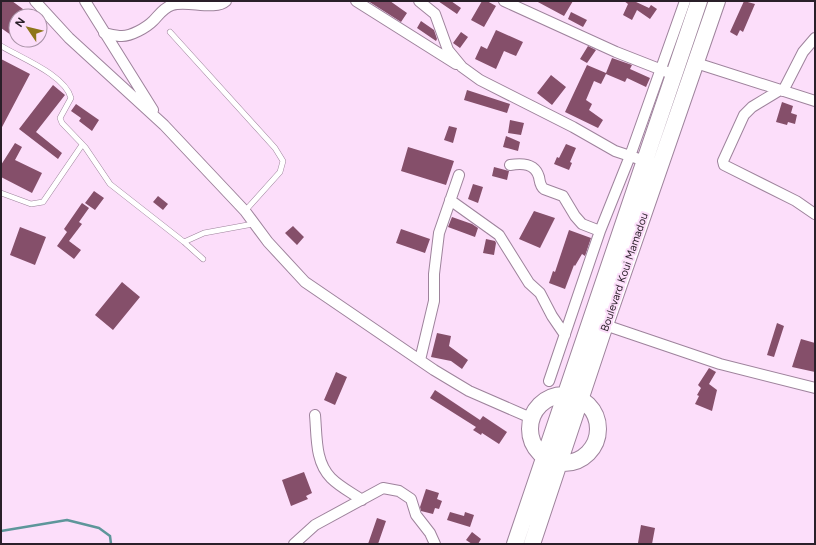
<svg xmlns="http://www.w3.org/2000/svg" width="816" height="545" viewBox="0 0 816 545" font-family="Figtree,sans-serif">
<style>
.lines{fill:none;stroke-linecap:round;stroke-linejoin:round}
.stream{stroke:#5e969a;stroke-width:2.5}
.building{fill:#854f6a}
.service-casing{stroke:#9e839c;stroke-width:6}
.minor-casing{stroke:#9e839c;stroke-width:12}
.primary-casing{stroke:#9e839c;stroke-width:18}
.service{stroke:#fff;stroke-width:5}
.minor{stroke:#fff;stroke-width:10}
.primary{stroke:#fff;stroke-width:16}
.labels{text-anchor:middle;stroke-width:4;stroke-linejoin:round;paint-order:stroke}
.street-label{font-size:11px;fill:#2a1f29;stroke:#fcdefa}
</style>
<rect width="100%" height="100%" fill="#fcdefa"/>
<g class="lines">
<path class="stream" d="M 1,531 L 67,520 L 99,528 L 110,536 L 111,544"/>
</g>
<path class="building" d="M 1,1 L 12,1 L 27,12 L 24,16 L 16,16 L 16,28 L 11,35 L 1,28 Z
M 368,1 L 390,1 L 407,13 L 401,22 Z
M 438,1 L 451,1 L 461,8 L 457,14 Z
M 482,1 L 487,1 L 496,6 L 484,27 L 471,20 Z
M 536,1 L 573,1 L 564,16 Z
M 624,1 L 634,1 L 649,8 L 651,5 L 657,9 L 650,19 L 637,10 L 632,20 L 623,15 L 628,4 Z
M 744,1 L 755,4 L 743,32 L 740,30 L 737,36 L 730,32 Z
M 571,12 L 587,20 L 583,27 L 568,19 Z
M 421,21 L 434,30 L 437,39 L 436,41 L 417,28 Z
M 496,30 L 523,42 L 516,56 L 504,51 L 496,69 L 475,59 L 481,46 L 487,49 Z
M 461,32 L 468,37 L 460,48 L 453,43 Z
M 588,46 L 596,50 L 587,63 L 580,59 Z
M 612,58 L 632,65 L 630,69 L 650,78 L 646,87 L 627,78 L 625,82 L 606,74 L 601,84 L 594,81 L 586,100 L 592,104 L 589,110 L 603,120 L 598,128 L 565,112 L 587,65 L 606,73 Z
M 1,59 L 30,74 L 1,129 Z
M 551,75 L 566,87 L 552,105 L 537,93 Z
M 53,85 L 65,95 L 36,132 L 62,153 L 58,159 L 19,129 Z
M 467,90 L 510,104 L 507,113 L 464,100 Z
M 782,102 L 793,106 L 791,113 L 797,115 L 795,124 L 788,122 L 787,125 L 776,122 Z
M 76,104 L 99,120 L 92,131 L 79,121 L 81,118 L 71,111 Z
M 510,120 L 524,123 L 521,135 L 508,133 Z
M 449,126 L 457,128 L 453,143 L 444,140 Z
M 506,136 L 520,142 L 518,151 L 503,147 Z
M 15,143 L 22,147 L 15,160 L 42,173 L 32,193 L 1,177 L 1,165 Z
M 566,144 L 576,148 L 570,162 L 572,163 L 569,170 L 554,164 L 557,157 L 559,158 Z
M 408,147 L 454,161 L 446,185 L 401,171 Z
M 494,167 L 509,171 L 507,180 L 492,176 Z
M 473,184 L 483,187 L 478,203 L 468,199 Z
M 94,191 L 104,198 L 95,210 L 85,203 Z
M 158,196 L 168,204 L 163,210 L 153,202 Z
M 82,203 L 89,208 L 79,222 L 82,224 L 69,241 L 81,250 L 74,259 L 57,246 L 67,232 L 64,229 Z
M 534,211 L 555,218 L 540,248 L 519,239 Z
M 452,217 L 472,224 L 478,228 L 475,237 L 448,227 Z
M 293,226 L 304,237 L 297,245 L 285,233 Z
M 20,227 L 46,237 L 35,265 L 10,255 Z
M 401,229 L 430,239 L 425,253 L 396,243 Z
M 569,230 L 591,238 L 585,256 L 582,254 L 575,266 L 574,265 L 565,289 L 549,283 L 553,271 L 555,272 Z
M 486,239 L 495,241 L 496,243 L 494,255 L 483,253 Z
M 122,282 L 140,297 L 113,330 L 95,315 Z
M 777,323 L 784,326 L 774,357 L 767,355 Z
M 437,333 L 451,336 L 449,346 L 468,360 L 462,369 L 451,361 L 431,357 Z
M 801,339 L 815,343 L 815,372 L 792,367 Z
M 709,368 L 716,372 L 709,384 L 717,390 L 712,411 L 695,404 L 699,396 L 697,395 L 701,388 L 698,385 Z
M 336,372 L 347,377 L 335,405 L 324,400 Z
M 435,390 L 480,420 L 483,416 L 507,432 L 499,444 L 482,433 L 481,435 L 473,430 L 476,427 L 430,398 Z
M 304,472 L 312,493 L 306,496 L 308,499 L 291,506 L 282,480 Z
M 426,489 L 439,493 L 437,499 L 442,501 L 439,509 L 435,508 L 433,514 L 421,511 L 420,507 Z
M 450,512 L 464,516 L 465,512 L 474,515 L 470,527 L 447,520 Z
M 377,518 L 386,521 L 378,544 L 368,544 Z
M 641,525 L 655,528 L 652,544 L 638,543 Z
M 472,532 L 481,539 L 478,544 L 472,544 L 466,540 Z"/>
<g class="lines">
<defs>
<path id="service" d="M 170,32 L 275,148 L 283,161 L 280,172 L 245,211
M 1,46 C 21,58 65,75 71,98 L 60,118 L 62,123 L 85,147 L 110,184 L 184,242 L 203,259
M 1,193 L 31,204 L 43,202 L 82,145
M 184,242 L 204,233 L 253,224"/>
<path id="minor" d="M 35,1 L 69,38 L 164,125 L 245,211 L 268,242 L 305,282 L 434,370 L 469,391 L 531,418
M 85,1 L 153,110
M 356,1 L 456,64
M 419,1 L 435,14 L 448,50 L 462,67 L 480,80 L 573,127 L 615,151 L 645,161
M 504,1 L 616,52 L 667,72
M 104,33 C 109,34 116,36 122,36 C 131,36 146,28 153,21 C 159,15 163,8 172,5 C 187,0 215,11 226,1
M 696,63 L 815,101
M 780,90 L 752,107 L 744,115 L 723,161 L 724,165 L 796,201 L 815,214
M 783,91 L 803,52 L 815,38
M 510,165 C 522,163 535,163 539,177 C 540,182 540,186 544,189 L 563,196 L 575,216 L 582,224 L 600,231
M 450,200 L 499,235 L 529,283 L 540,293 L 552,316 L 565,335
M 605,325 L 720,364 L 815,388
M 420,360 L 434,301 L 434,274 L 439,233 L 459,175
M 549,381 L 600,231 L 630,156 L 685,1
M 315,415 C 317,437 315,462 331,478 C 340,487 352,493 362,500
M 294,544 L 315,525 L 383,488 L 399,491 L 411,499 L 416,515 L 430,533 L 435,544"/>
<path id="primary" d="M530 429a34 34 0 1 1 68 0a34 34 0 1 1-68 0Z
M 515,544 L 699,1
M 532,544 L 605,325 L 717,1"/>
</defs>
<use href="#service" class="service-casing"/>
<use href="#minor" class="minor-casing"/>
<use href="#primary" class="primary-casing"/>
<use href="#service" class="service"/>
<use href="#minor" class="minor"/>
<use href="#primary" class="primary"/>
</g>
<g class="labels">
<g class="street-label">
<text transform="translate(624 272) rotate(-71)" y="4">Boulevard Koui Mamadou</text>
</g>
</g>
<rect width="816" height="545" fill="none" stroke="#2a1f29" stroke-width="4"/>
<g transform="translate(28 28) rotate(305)"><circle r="19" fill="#fcdefa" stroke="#a892a6"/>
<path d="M0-3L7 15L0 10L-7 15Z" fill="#8e761a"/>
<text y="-6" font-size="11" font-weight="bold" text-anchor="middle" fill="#2a1f29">N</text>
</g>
</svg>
